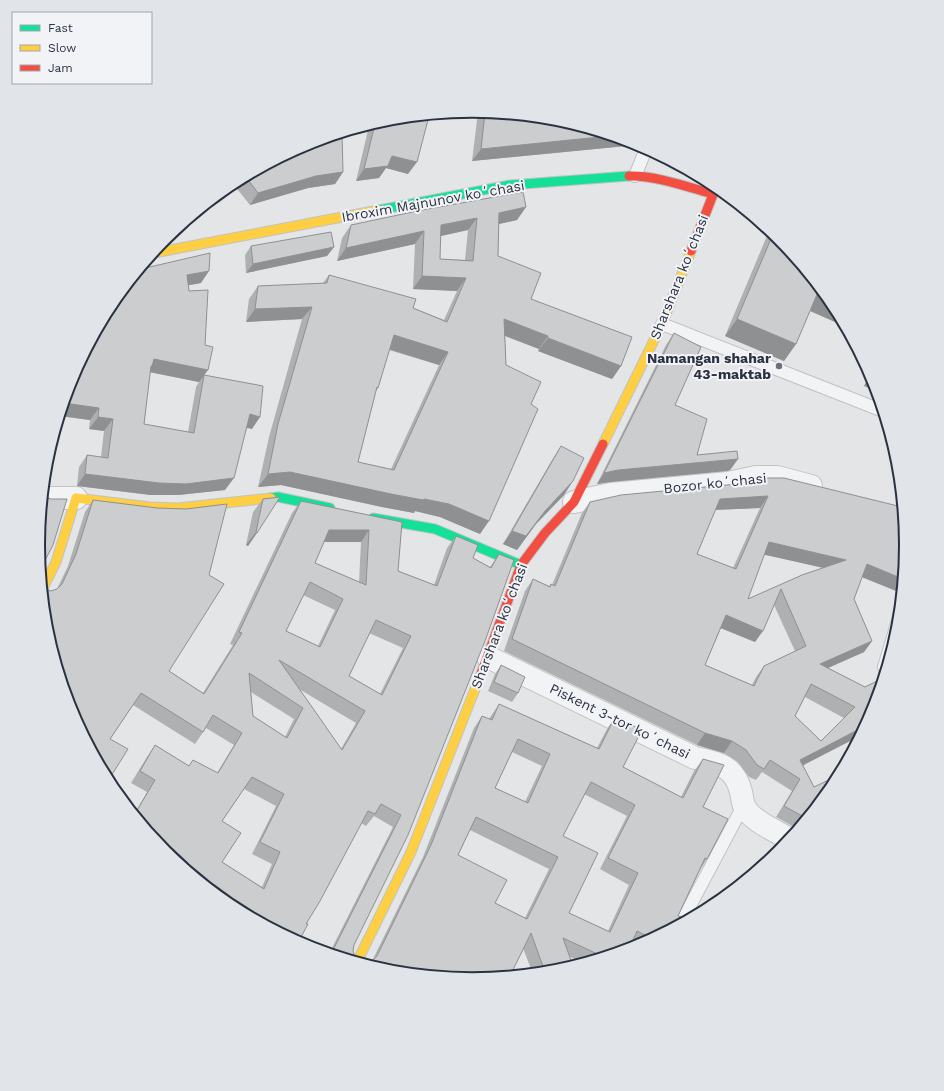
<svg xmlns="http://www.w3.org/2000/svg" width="944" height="1091" viewBox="0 0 944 1091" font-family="'Work Sans',sans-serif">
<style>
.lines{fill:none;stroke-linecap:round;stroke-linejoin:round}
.lane-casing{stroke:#c1c3c5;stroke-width:14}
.street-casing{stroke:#c1c3c5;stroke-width:24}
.fast-casing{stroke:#c1c3c5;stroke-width:11}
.slow-casing{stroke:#c1c3c5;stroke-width:11}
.jam-casing{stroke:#c1c3c5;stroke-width:11}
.lane{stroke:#f2f3f5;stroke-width:12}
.street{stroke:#f2f3f5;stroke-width:22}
.fast{stroke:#16e098;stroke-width:9}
.slow{stroke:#ffcf43;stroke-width:9}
.jam{stroke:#f24e42;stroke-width:9}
.wall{fill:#afb0b2;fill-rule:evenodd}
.shaded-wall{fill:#8e9091}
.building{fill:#cbcdcf;stroke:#8e9091;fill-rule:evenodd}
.poi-dot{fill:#6b717b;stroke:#f1f3f7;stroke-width:1.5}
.labels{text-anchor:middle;stroke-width:4;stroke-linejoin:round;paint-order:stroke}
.street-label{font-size:14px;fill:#2a3241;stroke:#f1f3f7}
.poi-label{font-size:14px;font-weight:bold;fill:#2a3241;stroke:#f1f3f7;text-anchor:end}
.rim{fill:none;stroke:#2a3241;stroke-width:2}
</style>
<rect width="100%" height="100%" fill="#e3e5e7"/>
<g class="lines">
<defs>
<path id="lane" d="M 635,176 L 646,149
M 662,324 L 883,411
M 884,667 L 899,617
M 681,923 L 743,806"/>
<path id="street" d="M 43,498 L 76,498
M 574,502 L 611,494 L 728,483 L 756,477 L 777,477 L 811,486
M 488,657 L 695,758 C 719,762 735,767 741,792 C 743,800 742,806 748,812 C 757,823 777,832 790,839"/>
<path id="fast" d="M 379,210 L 510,185 L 629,176
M 271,498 L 278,497 L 330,508
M 373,518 L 435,529 L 521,565"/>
<path id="slow" d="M 154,253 L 379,210
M 603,444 L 662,324 L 691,251
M 42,590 L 56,562 L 76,498 L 150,507 L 178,508 L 271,498
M 357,962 L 411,852 L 479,679"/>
<path id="jam" d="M 629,176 C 654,175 688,187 713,194
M 691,251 L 716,187
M 479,679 L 521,565 L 545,533 L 574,502 L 603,444"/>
</defs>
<use href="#lane" class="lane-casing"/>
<use href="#street" class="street-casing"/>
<use href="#fast" class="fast-casing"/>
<use href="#slow" class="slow-casing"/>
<use href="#jam" class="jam-casing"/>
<use href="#lane" class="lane"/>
<use href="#street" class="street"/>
<use href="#fast" class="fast"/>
<use href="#slow" class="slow"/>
<use href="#jam" class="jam"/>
</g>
<path class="wall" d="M 478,112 L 557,120 L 631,142 L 626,146 L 472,161 Z
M 388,120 L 408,174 L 386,168 L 379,178 L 356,181 L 369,126 Z
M 306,144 L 343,172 L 335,184 L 308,188 L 250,205 L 234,185 L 234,183 Z
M 526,207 L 517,220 L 499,224 L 498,256 L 531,299 L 621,366 L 612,379 L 538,351 L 539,349 L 505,336 L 506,365 L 531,404 L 480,534 L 440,517 L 415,511 L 414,513 L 382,507 L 281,485 L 258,487 L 269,437 L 302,319 L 246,322 L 249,299 L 258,286 L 323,283 L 329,275 L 444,320 L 457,291 L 413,289 L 415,244 L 337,261 L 342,238 L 351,225 ZM 468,230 L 465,260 L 440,259 L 440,236 ZM 389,350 L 439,365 L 391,469 L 358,462 L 376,391 L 378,388 Z
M 769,231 L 779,239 L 844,326 L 810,311 L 796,344 L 784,361 L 725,336 Z
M 251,246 L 334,247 L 327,256 L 246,273 L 245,255 Z
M 141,269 L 201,283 L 189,285 L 189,291 L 205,345 L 204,375 L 252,429 L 247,428 L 225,490 L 178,495 L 151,495 L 77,486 L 79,467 L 87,455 L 101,457 L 104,431 L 89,429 L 90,420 L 60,416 L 71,379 ZM 150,372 L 199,382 L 196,387 L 188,432 L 144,424 Z
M 674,333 L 675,405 L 697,455 L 738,459 L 730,470 L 726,471 L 610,482 L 597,484 L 666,345 Z
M 870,373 L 873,380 L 864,386 Z
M 561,446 L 564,495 L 536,524 L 517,550 L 503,544 L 552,460 Z
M 765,478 L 862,577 L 854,599 L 872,641 L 864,652 L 828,668 L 865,687 L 883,678 L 803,766 L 814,787 L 833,787 L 798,830 L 796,828 L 776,817 L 792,791 L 762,772 L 756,780 L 749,777 L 738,762 L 724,753 L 697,745 L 504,651 L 525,591 L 533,579 L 549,586 L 551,584 L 552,585 L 582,513 L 590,502 L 737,484 ZM 760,508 L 733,568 L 697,554 L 715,510 ZM 764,554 L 823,568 L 748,599 ZM 774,605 L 795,651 L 764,666 L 756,677 L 752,685 L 705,665 L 721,628 L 755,642 ZM 805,697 L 844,718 L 821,741 L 795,716 Z
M 280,497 L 248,546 L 246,545 L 253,512 L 263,499 Z
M 93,500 L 169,671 L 203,693 L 233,645 L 230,644 L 292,513 L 301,501 L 402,522 L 398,571 L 434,585 L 447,548 L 456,536 L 473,558 L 490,567 L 499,554 L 354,945 L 353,951 L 355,957 L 360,961 L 366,963 L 372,961 L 423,857 L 474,728 L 482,716 L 489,719 L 499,704 L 597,748 L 607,729 L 615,717 L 623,767 L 681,797 L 694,771 L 703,759 L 703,807 L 707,859 L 700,870 L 678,916 L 677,925 L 638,947 L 637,947 L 631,944 L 629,949 L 584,963 L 570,957 L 556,971 L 533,974 L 523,948 L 387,971 L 329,954 L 393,827 L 374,816 L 366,826 L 361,823 L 306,924 L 136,811 L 147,792 L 131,783 L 147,757 L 155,745 L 189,766 L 193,760 L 217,773 L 234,745 L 206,728 L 195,744 L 133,705 L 110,739 L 108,781 L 71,711 L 46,630 L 44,589 L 51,591 L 57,589 L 68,566 L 85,512 ZM 324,542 L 361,542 L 359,582 L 315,563 ZM 303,595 L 335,610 L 318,646 L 286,631 ZM 369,633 L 403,648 L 380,694 L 349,676 ZM 299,689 L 356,723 L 341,749 ZM 251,692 L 294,719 L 285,737 L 253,716 ZM 512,752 L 542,766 L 525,802 L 495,788 ZM 244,789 L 276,806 L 252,854 L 272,864 L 262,887 L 222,862 L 222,821 ZM 584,794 L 627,816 L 600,869 L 629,885 L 608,931 L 569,913 L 563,836 ZM 470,830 L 549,869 L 525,918 L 495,903 L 458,855 Z
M 501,665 L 518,693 L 512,702 L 488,691 L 495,674 Z"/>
<path class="shaded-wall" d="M 610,136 L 631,142 L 626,146 L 472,161 L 481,149 Z
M 392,156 L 417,162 L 408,174 L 386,168 L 379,178 L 356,181 L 364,169 Z
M 343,172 L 335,184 L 308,188 L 250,205 L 258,193 L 316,176 Z
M 526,207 L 517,220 L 490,226 L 499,213 Z
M 477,218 L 468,230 L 432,238 L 441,225 Z
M 424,231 L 415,244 L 337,261 L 346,248 Z
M 334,247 L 327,256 L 246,273 L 253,264 Z
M 209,271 L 201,283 L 179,287 L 187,275 Z
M 422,276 L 466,278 L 457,291 L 413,289 Z
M 818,292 L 826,295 L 833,305 L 844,326 L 806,309 Z
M 312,307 L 302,319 L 246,322 L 255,309 Z
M 504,319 L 548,336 L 539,349 L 495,332 Z
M 737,319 L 796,344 L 784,361 L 725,336 Z
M 394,335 L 448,352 L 439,365 L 385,348 Z
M 548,338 L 621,366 L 612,379 L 538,351 Z
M 154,359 L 208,370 L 199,382 L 149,372 Z
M 871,376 L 873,380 L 876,391 L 864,386 Z
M 64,403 L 99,408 L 90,420 L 60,416 Z
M 250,414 L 260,417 L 252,429 L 242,426 Z
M 98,417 L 113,419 L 104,431 L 89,429 Z
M 738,459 L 730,470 L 726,471 L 610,482 L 597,484 L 604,473 L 618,470 Z
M 290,472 L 424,499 L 449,504 L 489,521 L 480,534 L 440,517 L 415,511 L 414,513 L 382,507 L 281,485 L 258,487 L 268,474 Z
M 85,474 L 234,478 L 225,490 L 178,495 L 151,495 L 77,486 Z
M 573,481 L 564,495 L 536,524 L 517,550 L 503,544 L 512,531 L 545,511 Z
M 768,496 L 760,508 L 712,510 L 720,499 Z
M 329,530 L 369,530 L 361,542 L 321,542 Z
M 256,532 L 257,533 L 248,546 L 246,545 Z
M 769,542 L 846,560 L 838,571 L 761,554 Z
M 867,564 L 903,579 L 901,593 L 859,576 Z
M 726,615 L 763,631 L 755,642 L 718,627 Z
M 872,641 L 864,652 L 812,675 L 820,664 Z
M 865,726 L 860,736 L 792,771 L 800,760 Z
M 705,733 L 732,741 L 724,753 L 697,745 Z"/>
<path class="building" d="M 485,113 L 557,120 L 610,136 L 481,149 Z
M 429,116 L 417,162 L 392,156 L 388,166 L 364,169 L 375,124 L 388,120 Z
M 342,134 L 343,172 L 316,176 L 258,193 L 246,177 L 306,144 Z
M 523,192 L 526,207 L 499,213 L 498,256 L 541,273 L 531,299 L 632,337 L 621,366 L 548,338 L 548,336 L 504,319 L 506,365 L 541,382 L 531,404 L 538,409 L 489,521 L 449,504 L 424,499 L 423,500 L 391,494 L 290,472 L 268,474 L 278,424 L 312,307 L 255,309 L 258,286 L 327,283 L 329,275 L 416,299 L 413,308 L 447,322 L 466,278 L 422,276 L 424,231 L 346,248 L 351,225 L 422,210 ZM 477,218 L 473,261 L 440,259 L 441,225 ZM 394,335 L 448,352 L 394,470 L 358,462 L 377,387 L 378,388 Z
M 331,232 L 334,247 L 253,264 L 251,246 Z
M 773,234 L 779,239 L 826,295 L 818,292 L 796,344 L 737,319 Z
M 210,253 L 209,271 L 187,275 L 189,291 L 208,290 L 205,345 L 213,347 L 208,370 L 154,359 L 152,366 L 151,366 L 144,424 L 194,433 L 204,375 L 263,386 L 260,417 L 250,414 L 234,478 L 186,484 L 159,483 L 85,474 L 87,455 L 108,458 L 113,419 L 98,417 L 99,408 L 64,403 L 71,379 L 111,304 L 141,269 Z
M 674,333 L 701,347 L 675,405 L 707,419 L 697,455 L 737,451 L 738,459 L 618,470 L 604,473 Z
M 561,446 L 584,458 L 573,481 L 545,511 L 526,536 L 512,531 Z
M 765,478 L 784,478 L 902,507 L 906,546 L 903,579 L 867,564 L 854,599 L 872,641 L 820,664 L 865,687 L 883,678 L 873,712 L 865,726 L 800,760 L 814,787 L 839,775 L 833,787 L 806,819 L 804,817 L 784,806 L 800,779 L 770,760 L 764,769 L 757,765 L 746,750 L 732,741 L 705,733 L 512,639 L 533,579 L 550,587 L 551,584 L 555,586 L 590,502 L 621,495 L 737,484 ZM 768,496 L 736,569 L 697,554 L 720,499 ZM 769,542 L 846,560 L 802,575 L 748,599 ZM 781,589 L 806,646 L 764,666 L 754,686 L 705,665 L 726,615 L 763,631 ZM 811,684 L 855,707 L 821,741 L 795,716 Z
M 43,495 L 45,497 L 51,499 L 67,499 L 53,545 L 40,570 L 38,545 Z
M 280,497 L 257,533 L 256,532 L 263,499 Z
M 93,500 L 157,508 L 186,509 L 227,504 L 209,575 L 224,584 L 169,671 L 204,694 L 242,633 L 239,632 L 301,501 L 402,522 L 398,571 L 437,586 L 456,536 L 478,545 L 473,558 L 491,568 L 499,554 L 514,560 L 485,641 L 408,835 L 354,945 L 353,951 L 355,957 L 360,961 L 366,963 L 372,961 L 377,956 L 431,845 L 482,716 L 492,720 L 499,704 L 599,749 L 615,717 L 642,730 L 623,767 L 683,798 L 703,759 L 724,765 L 703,807 L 728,819 L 707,859 L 705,858 L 678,916 L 681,917 L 677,925 L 653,939 L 637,931 L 629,949 L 604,957 L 563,938 L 573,966 L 556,971 L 545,972 L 531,933 L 510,976 L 472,980 L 387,971 L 331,954 L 401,815 L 381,804 L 375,814 L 368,811 L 320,901 L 306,924 L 308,924 L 298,943 L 231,906 L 165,852 L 127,806 L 136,812 L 155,780 L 140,771 L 155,745 L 189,766 L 193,760 L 218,773 L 242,733 L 213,715 L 203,732 L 141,693 L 110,739 L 128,749 L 108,781 L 76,721 L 79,719 L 71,710 L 46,630 L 42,587 L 44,589 L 51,591 L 57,589 L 62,584 L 76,554 ZM 329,530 L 369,530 L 366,585 L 315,563 ZM 310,582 L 343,599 L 320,647 L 286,631 ZM 376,620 L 411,636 L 382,695 L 349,676 ZM 279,660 L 365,711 L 342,750 L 319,717 ZM 249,673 L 303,708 L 287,738 L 253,716 ZM 518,739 L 550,754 L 528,803 L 495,788 ZM 252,777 L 284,794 L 260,842 L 280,852 L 264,889 L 222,862 L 241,833 L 222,821 ZM 591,782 L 635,805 L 608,858 L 638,873 L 610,932 L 569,913 L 598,853 L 563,836 ZM 476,817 L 558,857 L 527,919 L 495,903 L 507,880 L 458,855 Z
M 501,665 L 525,677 L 518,693 L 494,682 Z"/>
<circle class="poi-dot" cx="779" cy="366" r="4"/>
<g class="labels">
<g class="street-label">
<text transform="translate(433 201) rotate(-10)" y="5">Ibroxim Majnunov koʻchasi</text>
<text transform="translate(679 277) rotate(-68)" y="5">Sharshara koʻchasi</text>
<text transform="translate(715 483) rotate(-6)" y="5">Bozor koʻchasi</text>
<text transform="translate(499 626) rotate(-69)" y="5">Sharshara koʻchasi</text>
<text transform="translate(620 721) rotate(26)" y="5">Piskent 3-tor koʻchasi</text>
</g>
<g class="poi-label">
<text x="771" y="363">Namangan shahar<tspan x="771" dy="16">43-maktab</tspan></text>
</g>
</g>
<path d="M0 0H944V1091H0ZM45 545a427 427 0 1 1 854 0a427 427 0 1 1-854 0Z" fill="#e1e4e8" fill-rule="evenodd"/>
<path class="rim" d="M45 545a427 427 0 1 1 854 0a427 427 0 1 1-854 0Z"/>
<rect x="12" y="12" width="140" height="72" fill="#f1f3f7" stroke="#a1a6ae"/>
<rect x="20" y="25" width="20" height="6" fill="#16e098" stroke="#a1a6ae"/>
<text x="48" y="32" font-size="12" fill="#2a3241">Fast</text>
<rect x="20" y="45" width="20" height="6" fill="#ffcf43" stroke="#a1a6ae"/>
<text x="48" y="52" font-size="12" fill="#2a3241">Slow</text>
<rect x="20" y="65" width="20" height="6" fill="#f24e42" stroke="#a1a6ae"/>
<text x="48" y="72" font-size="12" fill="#2a3241">Jam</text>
</svg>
